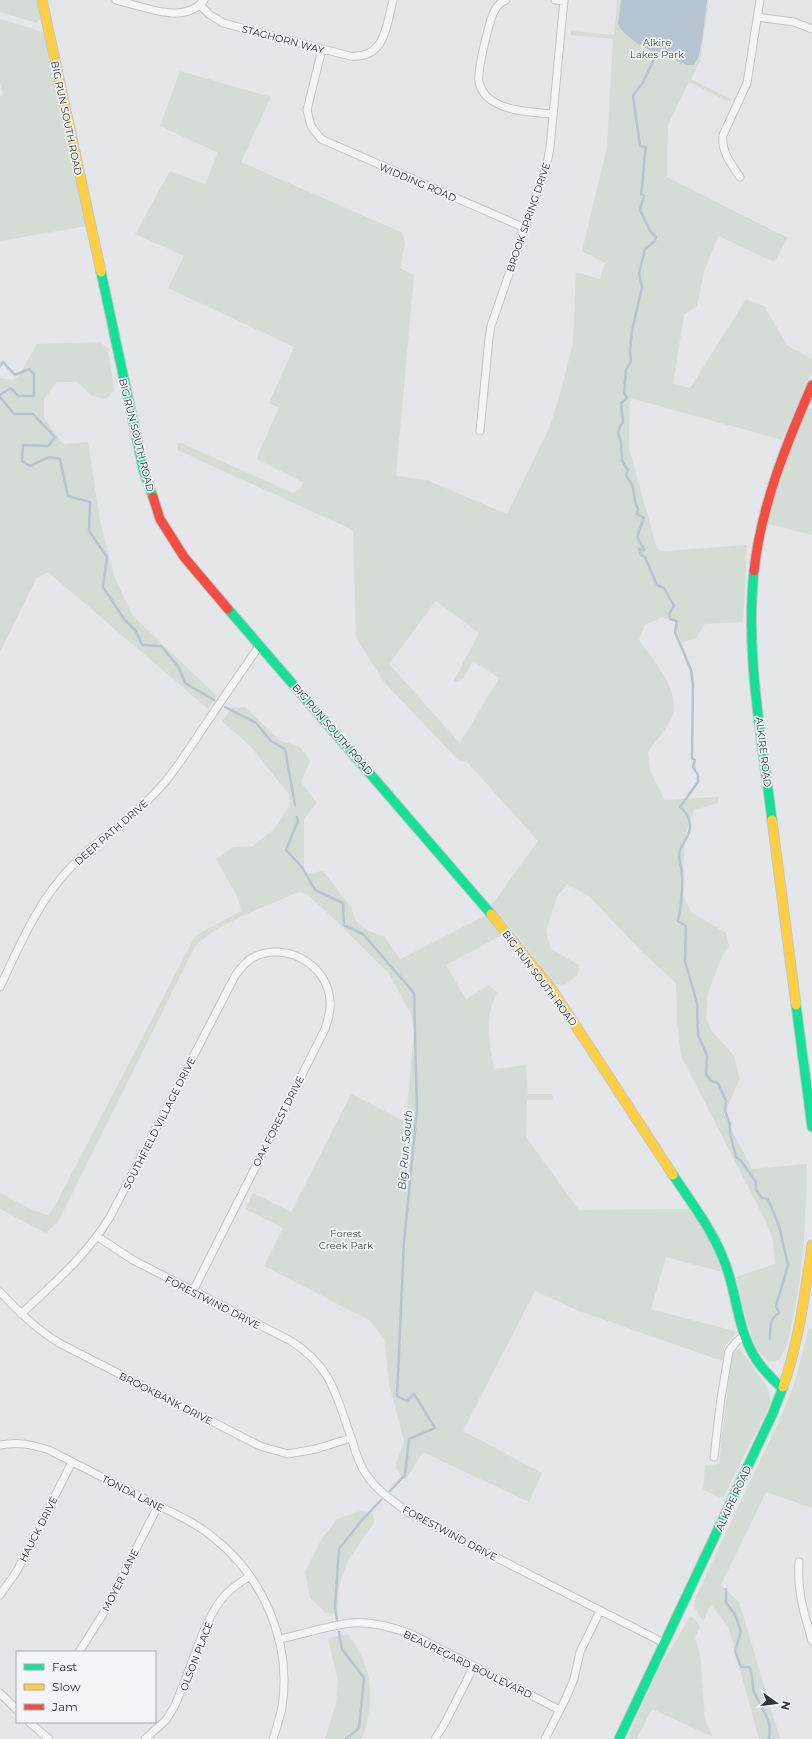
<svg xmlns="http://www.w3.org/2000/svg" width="812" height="1739" viewBox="0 0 812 1739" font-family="Montserrat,sans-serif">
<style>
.green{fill:#d5dcd5;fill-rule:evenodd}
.water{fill:#b6c4d1}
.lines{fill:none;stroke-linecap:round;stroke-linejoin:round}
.stream{stroke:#b6c4d1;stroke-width:2.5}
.street-casing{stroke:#c3c4c7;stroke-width:9}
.fast-casing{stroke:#c3c4c7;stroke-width:11}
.slow-casing{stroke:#c3c4c7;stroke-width:11}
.jam-casing{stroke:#c3c4c7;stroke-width:11}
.street{stroke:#f4f4f6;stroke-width:7}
.fast{stroke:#16e098;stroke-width:9}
.slow{stroke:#ffcf43;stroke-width:9}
.jam{stroke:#f24e42;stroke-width:9}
.labels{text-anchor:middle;stroke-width:3.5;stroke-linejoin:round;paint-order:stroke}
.street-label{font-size:10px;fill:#2d3541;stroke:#f3f5f8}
.park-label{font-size:10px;fill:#425b3b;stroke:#f3f5f8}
.water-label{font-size:11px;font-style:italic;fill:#3a5471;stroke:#f3f5f8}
</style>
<rect width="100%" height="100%" fill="#e4e6e9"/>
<path class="green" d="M 0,0 L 37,0 L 40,19 L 36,23 L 0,12 Z
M 617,0 L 709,0 L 700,61 L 691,79 L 731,99 L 729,102 L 689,82 L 668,125 L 667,177 L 788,238 L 774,262 L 718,236 L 704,272 L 697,306 L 684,315 L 673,384 L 690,388 L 746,299 L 764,306 L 788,346 L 812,359 L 812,371 L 782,440 L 630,398 L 629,448 L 657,549 L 665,551 L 747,545 L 743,622 L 705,624 L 696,638 L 681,643 L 674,620 L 662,617 L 645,625 L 639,640 C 654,661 683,692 671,719 C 665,731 655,742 648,752 L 650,771 L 665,800 L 719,797 L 718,803 L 694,810 L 686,833 L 681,891 L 691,912 L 726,933 L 729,946 L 722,956 L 708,993 L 706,1018 L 711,1030 L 734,1056 L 740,1078 L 724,1115 L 752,1169 L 807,1164 C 806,1217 804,1269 792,1322 C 789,1336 788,1350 777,1361 L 769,1362 C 748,1346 743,1302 736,1277 L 775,1264 L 773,1240 L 766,1222 L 681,1056 L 677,1022 L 676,983 L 641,951 L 590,897 L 567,884 L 557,897 L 546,931 L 551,949 L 579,965 L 578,975 L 566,984 L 554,985 L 520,939 L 491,906 L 538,841 L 467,762 L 458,760 L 384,682 L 356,638 L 353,530 L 177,450 L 179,442 L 293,493 L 301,488 L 303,482 L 256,459 L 279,408 L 269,403 L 294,347 L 168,288 L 184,256 L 135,234 L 170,171 L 205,184 L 218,153 L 160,126 L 180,71 L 271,97 L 241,162 L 403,233 L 405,244 L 400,268 L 414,275 L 396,476 L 427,480 L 507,514 L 549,429 L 561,390 L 573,343 L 576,272 L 600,279 L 605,263 L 582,251 L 607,147 L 613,39 L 571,35 L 571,31 L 614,35 ZM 436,601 L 479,633 L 453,682 L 463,679 L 473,661 L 499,678 L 460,743 L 389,664 Z
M 0,19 L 37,30 L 46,34 L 87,226 L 0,241 L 0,96 L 3,95 L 0,83 Z
M 99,342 L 108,348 L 114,391 L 106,399 L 92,396 L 77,382 L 57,382 L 44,399 L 44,418 L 63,444 L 88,442 L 101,525 L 115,578 L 133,616 L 217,696 L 208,709 L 48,572 L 36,579 L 0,652 L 0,378 L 12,380 L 18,377 L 37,344 Z
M 808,407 L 812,409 L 812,535 L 765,523 L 782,468 Z
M 245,707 L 279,740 L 300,747 L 310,761 L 301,782 L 317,803 L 304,819 L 304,874 L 323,871 L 351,907 L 355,920 L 367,930 L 385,937 L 400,959 L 487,915 L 504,934 L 446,965 L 466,999 L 489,985 L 497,992 C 484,1020 489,1040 494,1069 L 526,1065 L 528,1094 L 552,1094 L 553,1100 L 527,1100 L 526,1137 L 579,1210 L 691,1209 L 710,1238 L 722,1272 L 666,1257 L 651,1309 L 738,1332 L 725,1346 L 722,1361 L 579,1311 L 535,1291 L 463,1431 L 542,1473 L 529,1502 L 423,1452 L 405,1481 L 395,1467 L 404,1441 L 389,1383 L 384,1338 L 369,1320 L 264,1266 L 283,1228 L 245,1209 L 253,1193 L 291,1212 L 351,1094 L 406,1122 L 414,1030 L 411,1014 L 389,974 L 334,919 L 307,894 L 299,892 C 265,907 221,921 195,946 L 59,1220 L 46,1233 L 0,1209 L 0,1193 L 33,1210 L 48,1215 L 56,1204 L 195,936 L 241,911 L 238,898 L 216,859 L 233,847 L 253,846 L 273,830 L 290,806 L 289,794 L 250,746 L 222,721 L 232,708 Z
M 809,1328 L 812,1329 L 812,1508 L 766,1492 L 721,1585 L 739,1602 L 780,1739 L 759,1739 L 728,1626 L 711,1605 L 703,1621 L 694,1607 L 696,1596 L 778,1423 L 794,1385 Z
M 740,1348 L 768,1389 L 771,1400 L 768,1408 L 724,1496 L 719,1498 L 703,1489 L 705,1466 L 719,1464 L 730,1364 L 733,1352 Z
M 360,1511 L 373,1514 L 374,1523 L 348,1560 L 339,1586 L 337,1614 L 326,1613 L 310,1598 L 305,1572 L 321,1540 L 337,1519 Z
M 690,1617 L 695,1619 L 700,1627 L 695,1637 L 700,1654 L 705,1720 L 713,1737 L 652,1709 L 637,1739 L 627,1739 L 658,1670 Z
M 348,1634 C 354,1644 362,1654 365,1665 C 374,1688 370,1716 362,1739 L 325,1739 L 336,1703 L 338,1681 L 328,1638 Z"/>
<path class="water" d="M 621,0 L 707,0 L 702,41 L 698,58 L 694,65 L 687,65 C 663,56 633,47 618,25 Z"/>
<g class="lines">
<path class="stream" d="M 657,53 L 643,82 L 633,96 L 640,146 L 646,147 C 643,163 644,178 641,194 L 644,196 L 640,210 L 650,231 L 656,237 L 655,241 L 645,249 L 639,273 L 642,287 L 632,331 L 630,349 L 631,361 L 626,370 L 624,393 L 627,398 L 621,403 L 623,422 L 620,427 L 618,433 L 621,442 L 622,461 L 628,470 L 626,476 C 638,489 631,497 638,509 L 637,514 L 644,518 L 637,537 L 643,547 L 644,550 L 639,549 L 641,555 L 645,557 L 657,585 L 664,588 L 674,606 L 669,614 L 670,619 L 677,621 L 675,632 L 691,670 L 693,685 L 692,758 L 695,760 L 693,767 L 698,775 L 698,782 L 680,807 C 686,811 689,817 690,825 C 691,835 683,842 680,850 C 677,861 682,865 682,874 C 683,889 681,906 678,921 L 686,926 L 685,961 L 697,1003 L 698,1035 L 707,1055 L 706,1074 L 711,1081 L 718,1083 L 726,1101 L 725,1111 L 730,1124 L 730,1133 L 736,1157 L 741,1161 L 756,1182 L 756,1190 L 762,1198 L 768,1199 L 779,1226 L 788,1265 L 776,1306 L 779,1313 C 769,1319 770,1329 770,1339
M 0,366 L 3,362 L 15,375 L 29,369 L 34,374 L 34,396 L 18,396 L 11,388 L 0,395
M 0,397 L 14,414 L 33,414 L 55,437 L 48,446 L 23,445 L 22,461 L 30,466 L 49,457 L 60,459 L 68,496 L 90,502 L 89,531 L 107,557 L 103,587 L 124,619 L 136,631 L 142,645 L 161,646 L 178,666 L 185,683 L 214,700
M 225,707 L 256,723 L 271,741 L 285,749 L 295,805
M 297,817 L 298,821 L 286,850 L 302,867 L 315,890 L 343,903 L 344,925 L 363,934 L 414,993 L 417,1110 L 404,1242 L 397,1396 L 407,1401 L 414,1394 L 435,1428 L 409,1439 L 405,1475 L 390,1491
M 726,1589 L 726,1602 L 735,1615 L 741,1631 L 735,1651 L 741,1667 L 749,1667 C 754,1674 751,1684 754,1692 C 761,1708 773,1720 769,1739
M 337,1620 L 335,1606 L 339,1549 L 362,1520 L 381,1500
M 339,1632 L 342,1649 L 364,1678 L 359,1728 L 346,1739"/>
<defs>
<path id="street" d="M 116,0 C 143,6 184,26 204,0
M 506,0 C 501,2 497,6 495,10 C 489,20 477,72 479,82 C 480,87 483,92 486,96 C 503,112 532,112 553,114
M 555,0 L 564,1
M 200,5 L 209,14 L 223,23 L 350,56 C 385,59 386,27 393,0
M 757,17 L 794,22 L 812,29
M 322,49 L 307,110 L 311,126 L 321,139 L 525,228
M 740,177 C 731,164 721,152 723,135 L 747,83 L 760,0
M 480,431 L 489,338 L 491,326 L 547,164 L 550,147 L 564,0
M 0,987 C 20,945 38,901 71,867 C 100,837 137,815 165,782 C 179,765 191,746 203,728 C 222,700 241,672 260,645
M 98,1237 L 133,1260 L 291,1341 C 333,1368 336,1396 352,1440 C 355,1451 359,1464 366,1474 C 377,1491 393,1501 409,1513 L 664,1643
M 0,1292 C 19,1312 37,1330 61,1344 L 260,1446 L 288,1454 L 316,1449 L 351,1438
M 21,1314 C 55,1282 85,1257 110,1217 L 235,976 C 240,969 244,963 252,958 C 284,940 328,964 330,1001 C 331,1011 328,1020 325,1029 L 193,1291
M 0,1445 C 17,1441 33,1445 49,1450 C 82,1467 115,1484 149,1501 C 171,1512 195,1522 214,1538 C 264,1578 292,1643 282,1707 C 280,1718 276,1729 273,1739
M 714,1457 L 721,1398 L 729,1351 L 736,1342 L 745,1335
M 799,1562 C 797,1593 804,1612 812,1641
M 0,1595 L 17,1571 L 72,1462
M 279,1639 C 303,1634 327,1626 351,1623 C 372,1621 392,1627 411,1634 L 560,1710
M 79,1652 L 103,1614 L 158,1506
M 0,1693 L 17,1710
M 29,1722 L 49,1739
M 145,1739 L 166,1720 L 174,1707 C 190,1675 202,1619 226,1594 C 233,1587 242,1581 250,1576
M 435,1739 L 446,1721 L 474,1666
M 545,1739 L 566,1698 L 574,1679 L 580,1652 L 600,1611"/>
<path id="fast" d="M 101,272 L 144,472 L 153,497
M 754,571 C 745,655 762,738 772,820
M 228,609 L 491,914
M 796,1005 L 812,1127
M 673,1175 C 691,1202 711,1228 723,1258 C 737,1290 736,1328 756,1359 C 763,1370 772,1379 782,1388
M 619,1739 L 773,1413 L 783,1387"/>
<path id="slow" d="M 42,0 L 101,272
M 772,820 L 796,1005
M 491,914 L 553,991 L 673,1175
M 783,1387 C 799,1341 805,1293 812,1245"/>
<path id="jam" d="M 153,497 L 160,519 L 184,557 L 228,609
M 754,571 C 761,506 786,445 812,385"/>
</defs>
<use href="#street" class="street-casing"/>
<use href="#fast" class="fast-casing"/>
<use href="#slow" class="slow-casing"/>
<use href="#jam" class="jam-casing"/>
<use href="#street" class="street"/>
<use href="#fast" class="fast"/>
<use href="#slow" class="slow"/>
<use href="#jam" class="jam"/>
</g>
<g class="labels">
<g class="street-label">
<text transform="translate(283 39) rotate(15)" y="4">STAGHORN WAY</text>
<text transform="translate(67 118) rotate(78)" y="4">BIG RUN SOUTH ROAD</text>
<text transform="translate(418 182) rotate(23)" y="4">WIDDING ROAD</text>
<text transform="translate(528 217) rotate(-71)" y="4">BROOK SPRING DRIVE</text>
<text transform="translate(137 435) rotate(76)" y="4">BIG RUN SOUTH ROAD</text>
<text transform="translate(333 729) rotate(49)" y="4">BIG RUN SOUTH ROAD</text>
<text transform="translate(764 752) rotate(83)" y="4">ALKIRE ROAD</text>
<text transform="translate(111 832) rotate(-41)" y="4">DEER PATH DRIVE</text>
<text transform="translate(540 978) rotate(53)" y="4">BIG RUN SOUTH ROAD</text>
<text transform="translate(278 1121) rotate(-63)" y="4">OAK FOREST DRIVE</text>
<text transform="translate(159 1123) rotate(-63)" y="4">SOUTHFIELD VILLAGE DRIVE</text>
<text transform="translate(213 1302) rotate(27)" y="4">FORESTWIND DRIVE</text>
<text transform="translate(166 1398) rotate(27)" y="4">BROOKBANK DRIVE</text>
<text transform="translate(133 1493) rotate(27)" y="4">TONDA LANE</text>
<text transform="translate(733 1498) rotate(-65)" y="4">ALKIRE ROAD</text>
<text transform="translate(38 1529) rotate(-63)" y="4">HAUCK DRIVE</text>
<text transform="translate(450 1533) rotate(28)" y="4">FORESTWIND DRIVE</text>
<text transform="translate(120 1580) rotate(-63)" y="4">MOYER LANE</text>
<text transform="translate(196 1656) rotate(-69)" y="4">OLSON PLACE</text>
<text transform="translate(468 1664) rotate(26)" y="4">BEAUREGARD BOULEVARD</text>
</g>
<g class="park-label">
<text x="657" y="46">Alkire<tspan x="657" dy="12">Lakes Park</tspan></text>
<text x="346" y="1237">Forest<tspan x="346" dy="12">Creek Park</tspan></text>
</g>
<g class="water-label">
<text transform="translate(405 1150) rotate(-85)" y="4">Big Run South</text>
</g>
</g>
<rect x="16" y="1651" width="140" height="72" fill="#f3f5f8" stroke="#a4a8af"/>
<rect x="24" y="1664" width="20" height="6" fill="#16e098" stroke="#a4a8af"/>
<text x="52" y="1671" font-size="12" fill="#2d3541">Fast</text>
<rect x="24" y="1684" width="20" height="6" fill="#ffcf43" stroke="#a4a8af"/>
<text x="52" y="1691" font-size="12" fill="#2d3541">Slow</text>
<rect x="24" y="1704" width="20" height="6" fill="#f24e42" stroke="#a4a8af"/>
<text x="52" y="1711" font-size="12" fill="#2d3541">Jam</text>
<g transform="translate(776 1703) rotate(104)" stroke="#f3f5f8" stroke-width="3" paint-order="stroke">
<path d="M0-3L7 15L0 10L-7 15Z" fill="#2d3541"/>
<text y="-6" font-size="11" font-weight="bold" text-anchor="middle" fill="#2d3541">N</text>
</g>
</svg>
